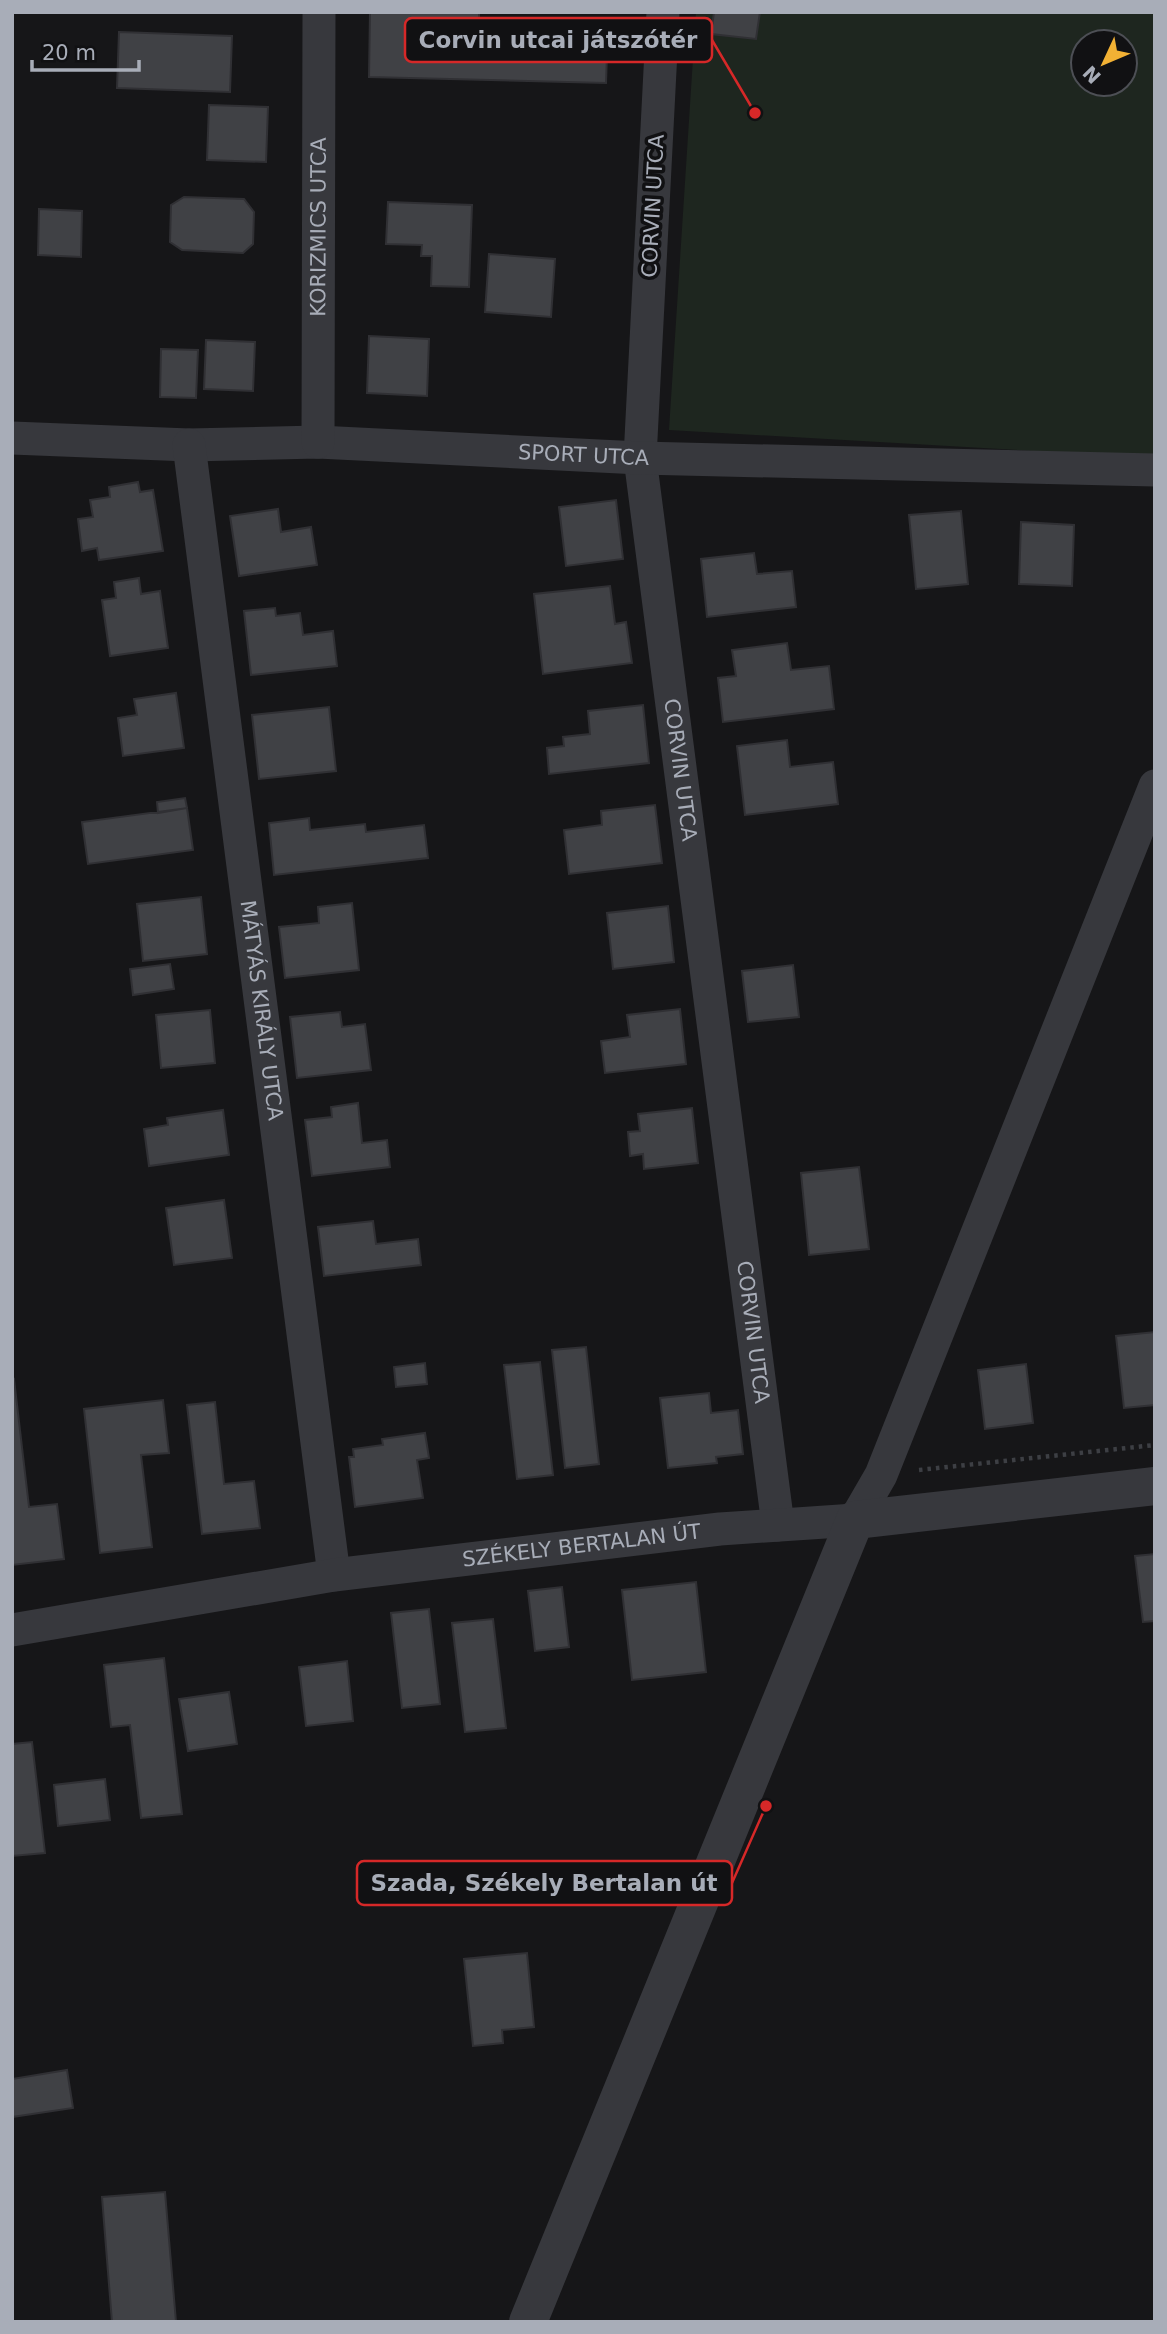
<svg xmlns="http://www.w3.org/2000/svg" width="1167" height="2334" viewBox="0 0 1167 2334" font-family="'DejaVu Sans',sans-serif">
<style>
.green{fill:#1e261f;fill-rule:evenodd}
.building{fill:#404145;stroke:#303034;stroke-width:2}
.lines{fill:none;stroke-linecap:round;stroke-linejoin:round}
.path{stroke:#3d3f44;stroke-width:4.5;stroke-dasharray:3.5 5;stroke-linecap:butt}
.minor{stroke:#37383d;stroke-width:33}
.tertiary{stroke:#37383d;stroke-width:38}
.labels{text-anchor:middle;stroke-width:7;stroke-linejoin:round;paint-order:stroke}
.street-label{font-size:21px;fill:#a8adb8;stroke:#111113}
.leader{fill:none;stroke:#d62828;stroke-width:2.5}
.callout-dot{fill:#d62828;stroke:#111113;stroke-width:2.5}
.callout{fill:#111113;stroke:#d62828;stroke-width:2.5}
.callout-label{font-size:23px;text-anchor:middle;font-weight:bold;fill:#a8adb8}
</style>
<rect width="100%" height="100%" fill="#161618"/>
<path class="green" d="M 696,12 L 1155,12 L 1155,458 L 669,430 ZM 1083,42 L 1125,42 L 1125,84 L 1083,84 Z"/>
<path class="building" d="M 370,12 L 479,12 L 479,21 L 608,25 L 606,83 L 369,77 Z
M 714,12 L 760,12 L 756,39 L 711,34 Z
M 119,32 L 232,36 L 230,92 L 117,88 Z
M 209,105 L 268,107 L 266,162 L 207,160 Z
M 184,197 L 244,199 L 254,212 L 253,244 L 243,253 L 182,250 L 170,242 L 171,205 Z
M 388,202 L 472,205 L 469,287 L 431,286 L 432,256 L 421,256 L 422,245 L 386,244 Z
M 39,209 L 82,211 L 81,257 L 38,255 Z
M 489,254 L 555,259 L 551,317 L 485,312 Z
M 369,336 L 429,339 L 427,396 L 367,393 Z
M 206,340 L 255,342 L 253,391 L 204,389 Z
M 161,349 L 198,350 L 196,398 L 160,397 Z
M 138,482 L 140,492 L 153,490 L 163,551 L 99,560 L 97,548 L 82,551 L 78,519 L 93,517 L 90,500 L 110,497 L 109,487 Z
M 616,500 L 623,559 L 566,566 L 559,507 Z
M 278,509 L 281,532 L 311,527 L 317,565 L 239,576 L 230,516 Z
M 961,511 L 968,584 L 916,589 L 909,515 Z
M 1021,522 L 1074,525 L 1072,586 L 1019,584 Z
M 754,553 L 757,574 L 792,571 L 796,607 L 707,617 L 701,559 Z
M 139,578 L 141,594 L 160,591 L 168,648 L 110,656 L 102,600 L 116,598 L 114,582 Z
M 610,586 L 615,624 L 626,622 L 632,663 L 543,674 L 534,594 Z
M 275,608 L 276,616 L 300,613 L 303,635 L 333,631 L 337,666 L 251,675 L 244,611 Z
M 787,643 L 791,670 L 829,666 L 834,709 L 723,722 L 718,678 L 736,676 L 732,650 Z
M 176,693 L 184,748 L 123,756 L 118,718 L 137,715 L 134,699 Z
M 643,705 L 649,763 L 549,774 L 547,748 L 564,746 L 563,737 L 590,734 L 588,711 Z
M 329,707 L 336,771 L 259,779 L 252,715 Z
M 787,740 L 790,767 L 833,762 L 838,804 L 745,815 L 737,746 Z
M 185,798 L 187,808 L 158,813 L 157,802 Z
M 655,805 L 662,863 L 569,874 L 564,830 L 602,825 L 601,811 Z
M 187,808 L 193,850 L 88,864 L 82,822 Z
M 309,818 L 310,830 L 365,824 L 366,832 L 424,825 L 428,858 L 274,875 L 269,823 Z
M 201,897 L 207,954 L 143,961 L 137,904 Z
M 352,903 L 359,970 L 285,978 L 279,927 L 319,923 L 318,907 Z
M 668,906 L 674,962 L 613,969 L 607,913 Z
M 170,964 L 174,989 L 133,995 L 130,969 Z
M 793,965 L 799,1017 L 748,1022 L 742,971 Z
M 680,1009 L 686,1064 L 605,1073 L 601,1041 L 630,1037 L 627,1015 Z
M 210,1010 L 215,1063 L 161,1068 L 156,1015 Z
M 340,1012 L 342,1027 L 365,1024 L 371,1070 L 297,1078 L 290,1017 Z
M 358,1103 L 362,1143 L 387,1140 L 390,1167 L 312,1176 L 305,1120 L 332,1117 L 331,1107 Z
M 692,1108 L 698,1163 L 644,1169 L 643,1154 L 630,1156 L 628,1132 L 640,1131 L 638,1114 Z
M 223,1110 L 229,1155 L 149,1166 L 144,1129 L 168,1125 L 167,1118 Z
M 859,1167 L 869,1249 L 809,1255 L 801,1173 Z
M 224,1200 L 232,1258 L 174,1265 L 166,1208 Z
M 373,1221 L 376,1244 L 418,1239 L 421,1265 L 324,1276 L 318,1227 Z
M 1155,1332 L 1155,1405 L 1124,1408 L 1116,1336 Z
M 586,1347 L 599,1464 L 565,1468 L 552,1350 Z
M 540,1362 L 553,1475 L 517,1479 L 504,1365 Z
M 425,1363 L 427,1384 L 396,1387 L 394,1367 Z
M 1026,1364 L 1033,1423 L 985,1429 L 978,1370 Z
M 14,1379 L 29,1507 L 57,1504 L 64,1559 L 12,1565 L 12,1380 Z
M 709,1393 L 711,1413 L 738,1410 L 743,1454 L 716,1457 L 717,1463 L 668,1468 L 660,1398 Z
M 163,1400 L 169,1453 L 141,1455 L 152,1547 L 100,1553 L 84,1409 Z
M 215,1402 L 224,1484 L 254,1481 L 260,1528 L 202,1534 L 187,1405 Z
M 425,1433 L 429,1458 L 417,1460 L 423,1498 L 355,1507 L 349,1457 L 354,1457 L 353,1449 L 383,1445 L 382,1439 Z
M 1155,1554 L 1155,1621 L 1143,1622 L 1135,1556 Z
M 696,1582 L 706,1672 L 632,1680 L 622,1590 Z
M 562,1587 L 569,1647 L 535,1651 L 528,1591 Z
M 429,1609 L 440,1704 L 402,1708 L 391,1613 Z
M 493,1619 L 506,1728 L 465,1732 L 452,1623 Z
M 164,1658 L 182,1814 L 141,1818 L 130,1725 L 111,1727 L 104,1665 Z
M 347,1661 L 353,1721 L 306,1726 L 299,1667 Z
M 229,1692 L 237,1744 L 188,1751 L 179,1699 Z
M 32,1742 L 45,1853 L 12,1856 L 12,1744 Z
M 105,1779 L 110,1820 L 58,1826 L 54,1785 Z
M 527,1953 L 534,2027 L 502,2030 L 503,2043 L 473,2046 L 464,1959 Z
M 67,2070 L 73,2108 L 12,2117 L 12,2079 Z
M 165,2192 L 176,2322 L 112,2322 L 102,2197 Z"/>
<g class="lines">
<path class="path" d="M 919,1470 L 1155,1445"/>
<g class="minor">
<path id="s1" d="M 663,12 L 640,458 L 778,1525"/>
<path id="s2" d="M 12,438 L 189,445 L 318,442 L 640,458 L 1155,470"/>
<path id="s3" d="M 318,442 L 319,12"/>
<path id="s4" d="M 189,445 L 334,1575"/>
<path id="s5" d="M 12,1630 L 334,1575 L 720,1529 L 855,1520 L 881,1475 L 1155,786"/>
</g>
<path class="tertiary" d="M 528,2322 L 855,1520 L 1155,1486"/>
</g>
<g class="labels">
<g class="street-label">
<text transform="translate(653 206) rotate(-87)" y="7">CORVIN UTCA</text>
<text dy="7" stroke="none"><textPath href="#s3" startOffset="215">KORIZMICS UTCA</textPath></text>
<text dy="7" stroke="none"><textPath href="#s2" startOffset="572">SPORT UTCA</textPath></text>
<text dy="7" stroke="none"><textPath href="#s1" startOffset="761">CORVIN UTCA</textPath></text>
<text dy="7" stroke="none"><textPath href="#s4" startOffset="570">MÁTYÁS KIRÁLY UTCA</textPath></text>
<text dy="7" stroke="none"><textPath href="#s1" startOffset="1328">CORVIN UTCA</textPath></text>
<text dy="7" stroke="none"><textPath href="#s5" startOffset="576">SZÉKELY BERTALAN ÚT</textPath></text>
</g>
</g>
<path class="leader" d="M755 113L712 40M766 1806L732 1883"/>
<g class="callout-dot">
<circle cx="755" cy="113" r="7"/>
<circle cx="766" cy="1806" r="7"/>
</g>
<g class="callout">
<rect x="405" y="18" width="307" height="44" rx="7"/>
<rect x="357" y="1861" width="375" height="44" rx="7"/>
</g>
<g class="callout-label">
<text x="558" y="48">Corvin utcai játszótér</text>
<text x="544" y="1891">Szada, Székely Bertalan út</text>
</g>
<rect width="1167" height="2334" fill="none" stroke="#a8adb8" stroke-width="28"/>
<g transform="translate(1104 63) rotate(226)"><circle r="33" fill="#111113" stroke="#4d4f55" stroke-width="2"/>
<path d="M0-5L12 26L0 18L-12 26Z" fill="#f2b134"/>
<text y="-10" font-size="19" font-weight="bold" text-anchor="middle" fill="#a8adb8">N</text>
</g>
<path d="M32 60v10h107v-10" fill="none" stroke="#a8adb8" stroke-width="3.5"/>
<text x="42" y="60" font-size="21" fill="#a8adb8" stroke="#111113" stroke-width="5" paint-order="stroke">20 m</text>
</svg>
